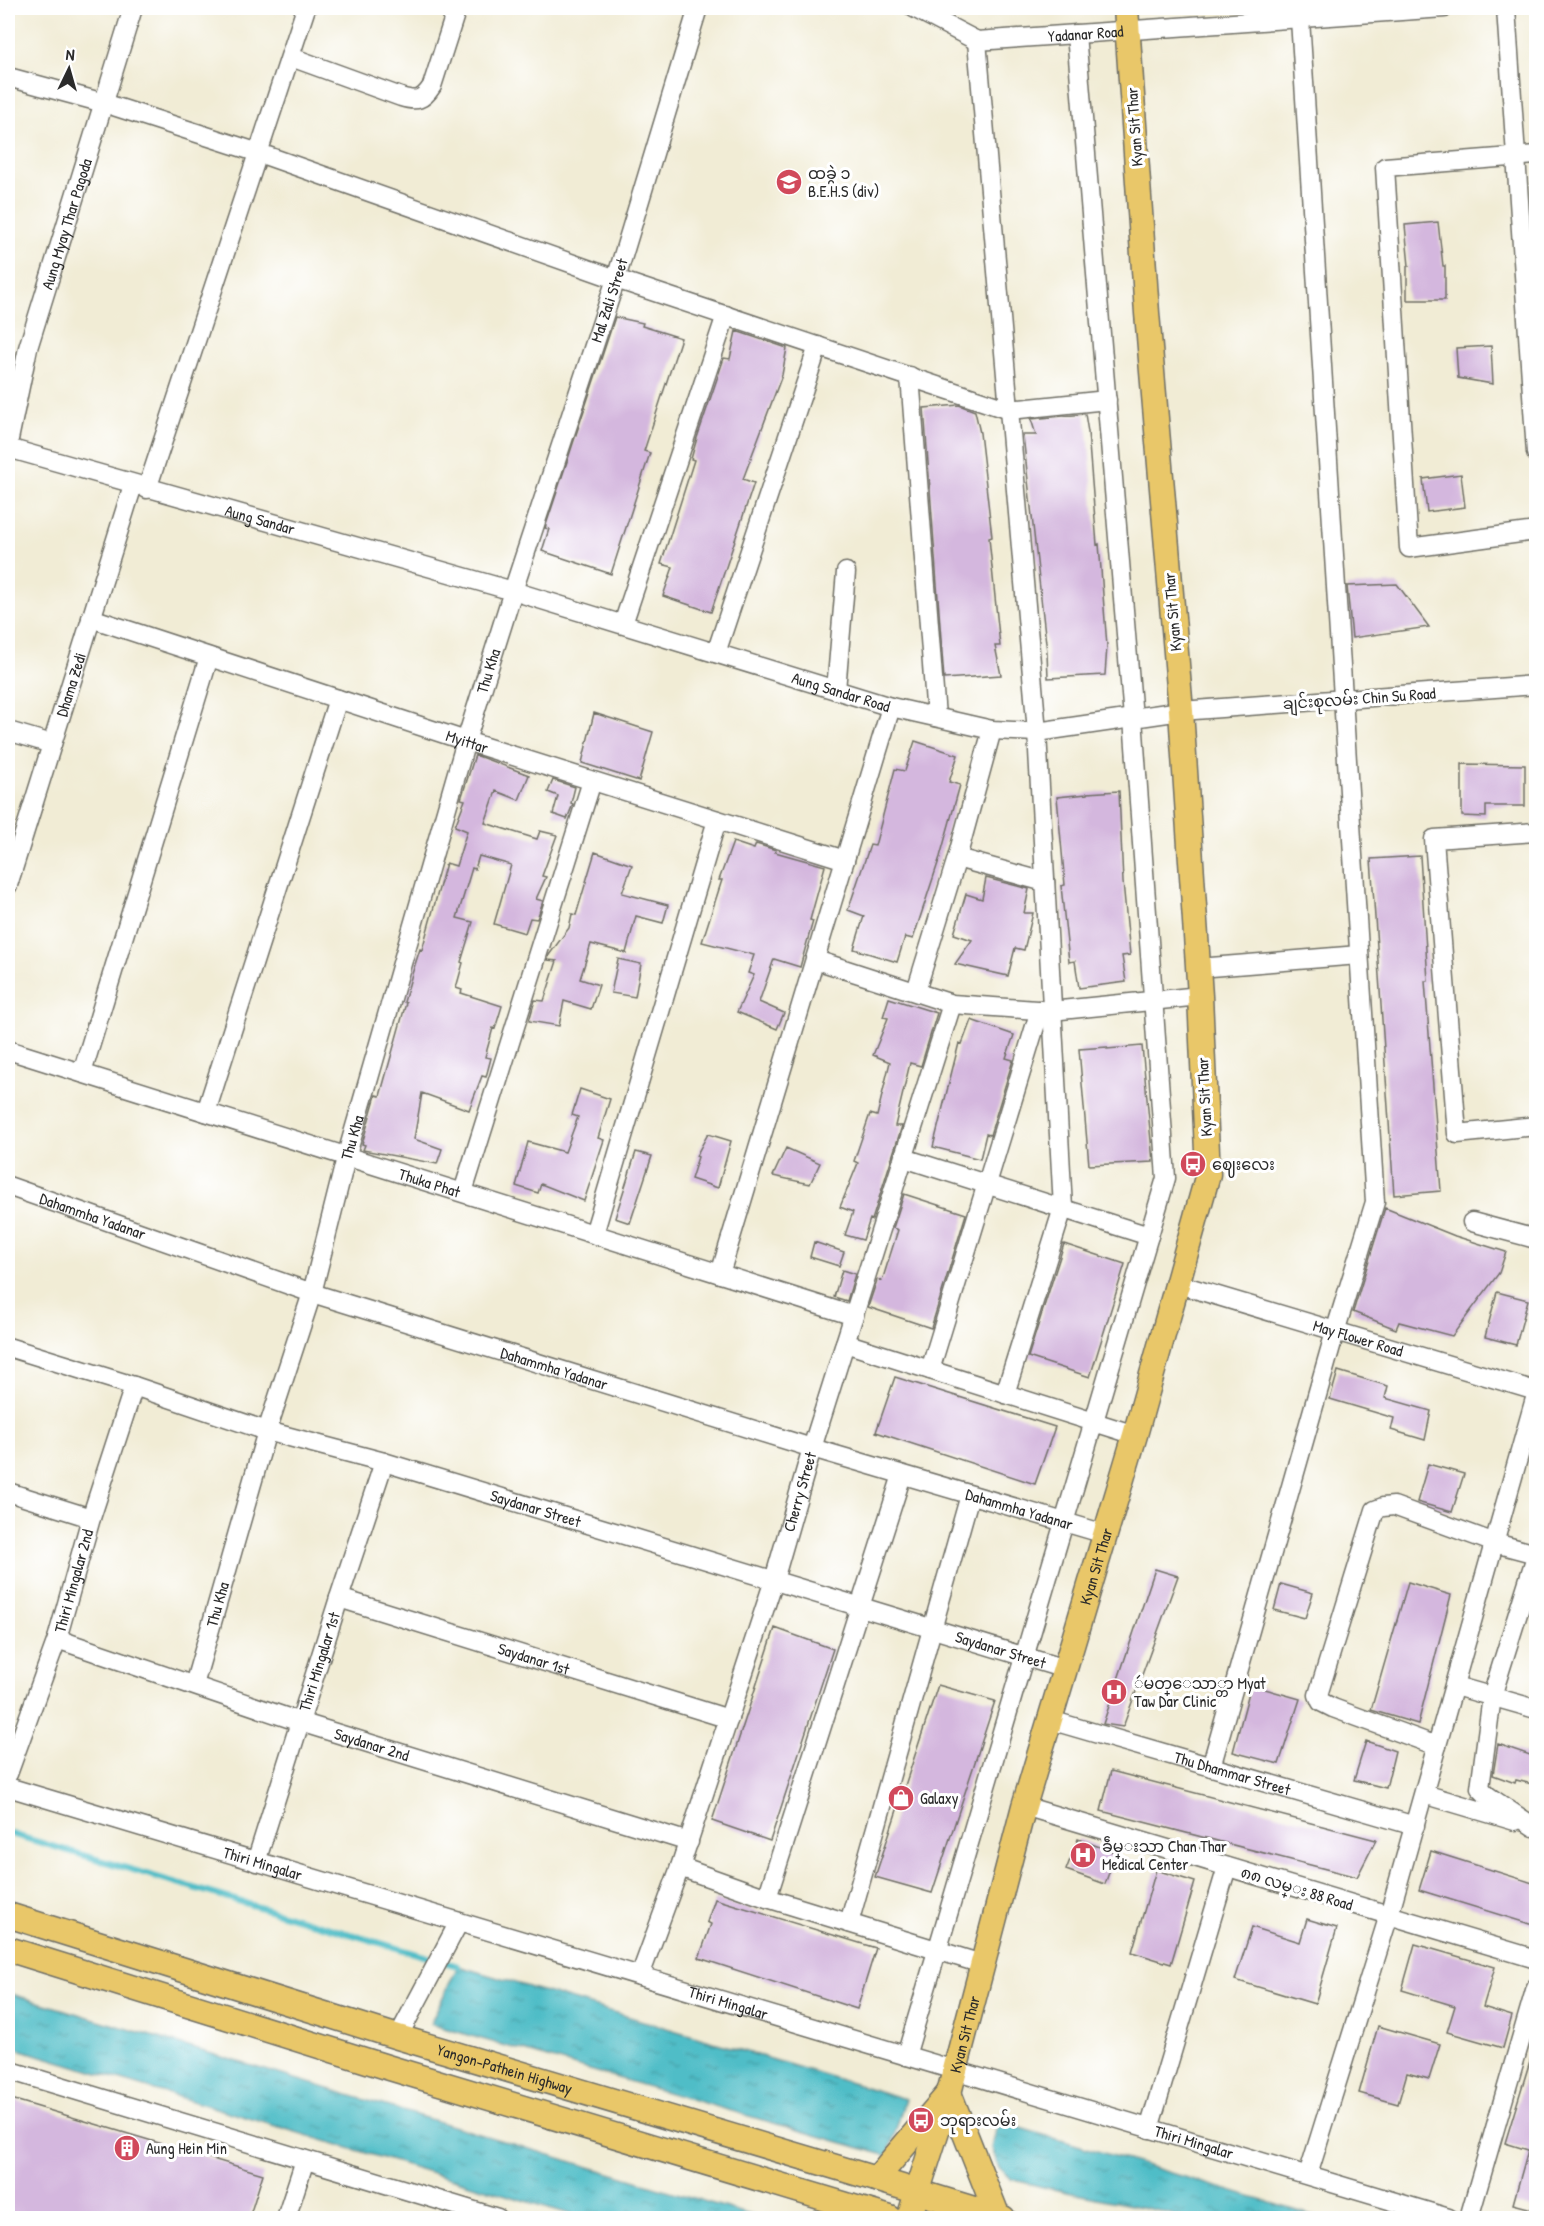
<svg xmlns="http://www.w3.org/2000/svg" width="1544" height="2226" viewBox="0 0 1544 2226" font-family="'Patrick Hand','Noto Sans Myanmar',sans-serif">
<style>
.water{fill:url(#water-ripples);stroke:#3d7479;stroke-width:1.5}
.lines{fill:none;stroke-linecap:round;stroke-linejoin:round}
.stream{stroke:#4fbdc7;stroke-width:6}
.building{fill:#d4b7de}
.minor-casing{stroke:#706f66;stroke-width:21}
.major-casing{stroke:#706f66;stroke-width:27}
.minor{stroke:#fff;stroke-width:18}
.major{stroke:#e9c769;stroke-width:24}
.labels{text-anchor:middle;stroke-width:6;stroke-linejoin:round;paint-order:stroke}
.street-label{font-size:16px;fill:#2b2b2b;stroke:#fff}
.poi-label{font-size:16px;fill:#2b2b2b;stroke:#fff;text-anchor:start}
</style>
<defs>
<pattern id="water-ripples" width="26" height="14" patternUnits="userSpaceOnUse" patternTransform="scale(1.5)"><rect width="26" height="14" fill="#4fbdc7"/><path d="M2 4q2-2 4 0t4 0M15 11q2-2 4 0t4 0" fill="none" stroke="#429aa2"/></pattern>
</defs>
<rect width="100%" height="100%" fill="#fff"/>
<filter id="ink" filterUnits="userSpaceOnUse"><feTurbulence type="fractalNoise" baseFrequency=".0167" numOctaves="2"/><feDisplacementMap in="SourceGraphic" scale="12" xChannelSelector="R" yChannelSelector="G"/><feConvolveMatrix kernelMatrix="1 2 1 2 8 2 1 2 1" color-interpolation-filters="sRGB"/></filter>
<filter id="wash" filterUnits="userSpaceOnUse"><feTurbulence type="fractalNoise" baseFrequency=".008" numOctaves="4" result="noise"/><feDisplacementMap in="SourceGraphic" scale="24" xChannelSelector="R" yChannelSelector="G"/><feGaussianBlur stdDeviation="1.35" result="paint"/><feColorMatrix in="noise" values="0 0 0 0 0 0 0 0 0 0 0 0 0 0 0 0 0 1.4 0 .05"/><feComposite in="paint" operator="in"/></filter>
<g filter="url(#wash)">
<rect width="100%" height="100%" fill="#f1ecd5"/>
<path class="water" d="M 458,1966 L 905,2099 L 888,2156 L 430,2024 Z
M 8,1993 L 760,2218 L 583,2218 L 8,2046 Z
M 1010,2125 L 1321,2218 L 1185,2218 L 1160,2211 L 1043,2187 L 1011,2179 L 999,2168 L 992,2148 L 996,2130 L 1001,2126 Z"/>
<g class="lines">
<path class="stream" d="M 8,1833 L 458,1966"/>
</g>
<g id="blocks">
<path class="building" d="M 1438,222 L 1443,266 L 1445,266 L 1445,300 L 1407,300 L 1407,266 L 1409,266 L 1405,225 Z
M 615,317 L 643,323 L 642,326 L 681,338 L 644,451 L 650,453 L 611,574 L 542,551 L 549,529 L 545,528 Z
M 736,331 L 787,348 L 782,375 L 743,479 L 754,483 L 711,612 L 663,596 L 673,567 L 661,564 L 694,460 L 691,459 L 697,438 L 724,358 L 730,359 Z
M 1491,346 L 1493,384 L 1458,378 L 1456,348 Z
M 959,405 L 975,411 L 980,433 L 992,537 L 989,538 L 1000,646 L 995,646 L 1001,675 L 944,679 L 924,408 Z
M 1085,414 L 1088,432 L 1097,545 L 1099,544 L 1107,646 L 1105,675 L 1048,678 L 1047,652 L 1023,435 L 1036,435 L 1031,419 Z
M 1461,474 L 1465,507 L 1427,512 L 1423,479 Z
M 1397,584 L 1429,627 L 1352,638 L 1347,586 Z
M 594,713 L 653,732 L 639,781 L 582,763 Z
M 915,741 L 958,755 L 949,782 L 960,785 L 940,857 L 913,939 L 905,937 L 897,962 L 854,949 L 864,916 L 848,910 L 870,845 L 875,846 L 895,769 L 905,771 Z
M 475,755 L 529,775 L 519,800 L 496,791 L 485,823 L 537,839 L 540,831 L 557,835 L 542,876 L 546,877 L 536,899 L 543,901 L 537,919 L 530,918 L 525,933 L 494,924 L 511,865 L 479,856 L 475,869 L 472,868 L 457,918 L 473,922 L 461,962 L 463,963 L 456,988 L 462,990 L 461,993 L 502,1006 L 495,1029 L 493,1028 L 485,1057 L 491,1058 L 486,1077 L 482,1076 L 469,1110 L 422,1093 L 414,1139 L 442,1149 L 437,1164 L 363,1150 L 365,1145 L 362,1144 L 376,1095 L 380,1096 L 406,1003 L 404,1002 L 412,974 L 420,949 L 422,950 L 446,863 L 456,866 L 467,831 L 455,826 L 465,800 L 461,799 Z
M 1462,764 L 1525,765 L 1525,806 L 1486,806 L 1486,817 L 1462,816 Z
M 553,780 L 575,787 L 571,803 L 573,804 L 567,819 L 553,814 L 558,796 L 548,792 Z
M 1119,791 L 1123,882 L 1130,955 L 1122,956 L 1126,982 L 1079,988 L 1075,961 L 1069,962 L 1061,886 L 1065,885 L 1057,797 L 1087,794 L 1087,793 Z
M 733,842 L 754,849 L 756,844 L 776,850 L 775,852 L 825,866 L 810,920 L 813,921 L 800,967 L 774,959 L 759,1002 L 784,1013 L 777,1029 L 737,1012 L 754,975 L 748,973 L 754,955 L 702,942 L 722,880 L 719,880 Z
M 595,852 L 632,865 L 622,893 L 668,905 L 663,923 L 636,916 L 626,953 L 591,944 L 580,979 L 599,985 L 591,1009 L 564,1001 L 559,1026 L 529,1021 L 535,1000 L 544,1001 L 557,961 L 548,960 L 549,955 L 569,928 L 572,914 L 576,915 Z
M 1420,856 L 1428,981 L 1425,981 L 1441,1191 L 1394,1195 L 1371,859 Z
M 986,878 L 1029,889 L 1024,913 L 1033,913 L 1024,950 L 1015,948 L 1008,976 L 955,964 L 972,940 L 954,934 L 966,894 L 982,899 Z
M 618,959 L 641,964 L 635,997 L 611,993 Z
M 889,998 L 937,1013 L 921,1066 L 910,1063 L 895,1126 L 902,1126 L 872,1220 L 870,1219 L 863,1240 L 845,1235 L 853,1212 L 840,1207 L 858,1163 L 854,1161 L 870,1114 L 877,1116 L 890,1062 L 873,1055 L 888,1018 L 883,1017 Z
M 971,1020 L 1014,1035 L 1006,1058 L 1013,1060 L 990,1135 L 986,1134 L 980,1159 L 933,1147 L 959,1043 L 962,1044 Z
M 1142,1046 L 1153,1162 L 1089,1165 L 1079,1049 L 1107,1047 L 1107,1049 Z
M 580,1089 L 610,1099 L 598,1138 L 604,1140 L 584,1201 L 541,1184 L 538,1193 L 516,1186 L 528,1142 L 565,1152 L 578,1117 L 572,1115 Z
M 708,1134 L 731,1141 L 718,1188 L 691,1179 L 698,1157 L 696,1156 Z
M 786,1148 L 820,1163 L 810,1184 L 773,1176 Z
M 636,1152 L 652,1156 L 630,1223 L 615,1218 Z
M 904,1194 L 966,1214 L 931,1328 L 868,1307 L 877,1280 L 882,1281 L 898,1230 L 893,1228 Z
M 1385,1208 L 1455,1236 L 1506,1252 L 1499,1273 L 1452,1336 L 1399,1322 L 1396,1329 L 1353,1312 Z
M 814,1242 L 844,1252 L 839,1266 L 810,1257 Z
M 1064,1244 L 1125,1264 L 1090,1377 L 1028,1357 Z
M 842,1270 L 855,1274 L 847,1301 L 834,1297 Z
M 1497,1292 L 1528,1300 L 1516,1345 L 1485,1337 Z
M 1338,1371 L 1388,1386 L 1385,1398 L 1431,1411 L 1425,1440 L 1391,1430 L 1394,1418 L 1330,1399 Z
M 895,1377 L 1055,1427 L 1035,1484 L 876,1432 Z
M 1428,1464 L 1464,1474 L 1452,1512 L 1417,1502 Z
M 1155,1569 L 1178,1576 L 1123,1727 L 1103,1724 Z
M 1408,1582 L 1451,1595 L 1418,1724 L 1371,1710 Z
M 1281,1584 L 1313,1593 L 1305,1618 L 1274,1610 Z
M 775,1628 L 833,1649 L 770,1841 L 712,1821 Z
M 938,1685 L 995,1701 L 932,1893 L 875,1877 Z
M 1251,1685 L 1300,1699 L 1279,1764 L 1233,1752 Z
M 1366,1741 L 1395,1751 L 1386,1788 L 1354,1780 Z
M 1498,1744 L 1536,1757 L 1536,1785 L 1516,1780 L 1515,1783 L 1493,1775 Z
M 1111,1771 L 1376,1840 L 1357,1877 L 1101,1811 Z
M 1078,1839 L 1116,1853 L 1105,1884 L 1066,1870 Z
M 1431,1851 L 1536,1884 L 1536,1926 L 1419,1890 Z
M 1156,1870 L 1195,1882 L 1171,1964 L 1132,1952 Z
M 715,1899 L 876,1948 L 857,2009 L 699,1958 L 711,1924 L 707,1922 Z
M 1307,1919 L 1337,1928 L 1315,2004 L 1235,1980 L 1252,1927 L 1300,1942 Z
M 1415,1944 L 1495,1967 L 1483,2007 L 1512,2016 L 1503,2048 L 1447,2032 L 1455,2006 L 1402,1990 Z
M 1378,2026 L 1440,2044 L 1429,2079 L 1407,2073 L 1398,2104 L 1359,2093 Z
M 1533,2051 L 1536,2052 L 1536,2210 L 1513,2204 L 1528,2150 L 1505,2143 Z
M 8,2098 L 263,2174 L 249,2218 L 8,2218 Z"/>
</g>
</g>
<g filter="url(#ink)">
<use href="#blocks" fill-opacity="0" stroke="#706f66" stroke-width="1.5"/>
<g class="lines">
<defs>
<g id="minor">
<path id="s1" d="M 914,8 L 977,41 L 1444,8"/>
<path d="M 1506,8 L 1536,453"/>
<path d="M 977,41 L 1037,732 L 1063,1208 L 1005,1394"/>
<path d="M 291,57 L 401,97 C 417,102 423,100 432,86 L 457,8"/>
<path d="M 8,77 L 104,103 L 259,153 L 616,279 L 1009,410 L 1107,400"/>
<path d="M 1536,155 L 1385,167 L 1409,548 L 1536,531"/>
<path d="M 910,376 L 936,717"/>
<path id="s2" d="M 8,444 L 28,348 L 133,8"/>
<path id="s3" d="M 8,448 L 513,591 L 891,707 L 992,730 L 1037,732 L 1181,711 L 1536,685"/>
<path d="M 147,489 L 306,8"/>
<path id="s4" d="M 91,618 L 466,741 L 845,860"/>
<path d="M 623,624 L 726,315"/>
<path d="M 716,653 L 818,346"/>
<path d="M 836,690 L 846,572"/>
<path d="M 8,731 L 52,744"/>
<path d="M 1536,832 L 1434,839 L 1457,1134 L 1536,1126"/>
<path d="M 957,858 L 1045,882"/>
<path id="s5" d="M 8,885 L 133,485"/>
<path d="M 816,960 L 952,1004 L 1051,1011 L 1200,996"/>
<path d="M 1198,968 L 1359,955"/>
<path d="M 916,991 L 957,858 L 992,730"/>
<path id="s6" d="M 8,1050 L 854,1316"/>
<path d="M 82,1073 L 209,657"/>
<path d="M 206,1112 L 338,699"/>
<path d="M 904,1158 L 1149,1236"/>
<path id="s7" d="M 8,1186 L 312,1293 L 812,1448 L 1105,1534"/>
<path d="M 463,1192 L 592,781"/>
<path d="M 1472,1222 L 1536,1239"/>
<path d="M 594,1234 L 717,820"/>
<path d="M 720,1274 L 891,707"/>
<path id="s8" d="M 1178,1284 L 1536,1391"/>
<path d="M 845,1343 L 1135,1435"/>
<path id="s9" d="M 8,1347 L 134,1386 L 267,1431 L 384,1462 L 1065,1669"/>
<path d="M 930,1370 L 1040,1010"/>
<path d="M 8,1492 L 91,1518"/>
<path id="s10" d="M 339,1598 L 729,1719"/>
<path id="s11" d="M 57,1639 L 300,1722 L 689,1842"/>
<path id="s12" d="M 194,1685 L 267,1431 L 312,1293 L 346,1158 L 466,741 L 513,591 L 616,279 L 698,8"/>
<path d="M 1455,1686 L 1536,1709"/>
<path id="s13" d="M 1050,1720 L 1415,1826"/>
<path d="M 1437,1746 L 1333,1708 L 1321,1702 L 1318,1695 L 1375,1510 L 1383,1507 L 1394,1506 L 1495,1543 L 1536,1554"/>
<path d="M 1211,1767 L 1335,1332 L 1375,1202 L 1300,19 L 1297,8"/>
<path id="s14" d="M 8,1774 L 57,1639 L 91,1518 L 134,1386"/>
<path id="s15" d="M 8,1787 L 1449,2218"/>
<path d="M 1424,1794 L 1515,1821"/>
<path d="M 1024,1806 L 1536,1959"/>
<path d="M 1534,1827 L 1488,1796 L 1480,1788 L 1492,1696 L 1536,1556"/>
<path id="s16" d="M 256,1862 L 339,1598 L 384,1462"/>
<path d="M 680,1867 L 767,1898 L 982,1964"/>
<path d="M 767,1898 L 902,1475"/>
<path d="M 849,1923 L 970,1495"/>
<path id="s17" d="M 640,1976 L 680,1867 L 774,1580 L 812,1448 L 952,1004"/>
<path d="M 398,2037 L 459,1922"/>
<path d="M 906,2056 L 1166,1178 L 1133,718 L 1076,34"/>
<path d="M 8,2070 L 498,2218"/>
<path d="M 1149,2129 L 1227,1867"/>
<path d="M 1308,2175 L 1389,1915 L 1536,1395"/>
<path d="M 286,2218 L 305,2160"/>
<path d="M 1469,2218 L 1536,1987"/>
</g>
<g id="major">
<path id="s18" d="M 8,1915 L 398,2037 L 876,2179 L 1003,2218"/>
<path d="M 8,1949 L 390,2068 L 890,2218"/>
<path d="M 876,2179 L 949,2093 L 998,2217"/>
<path id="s19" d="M 909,2218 L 949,2093 L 1024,1806 L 1135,1435 L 1208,1174 L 1200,996 L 1181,711 L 1147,313 L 1126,8"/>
</g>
</defs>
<use href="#minor" class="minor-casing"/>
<use href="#major" class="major-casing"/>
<use href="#minor" class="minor"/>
<use href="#major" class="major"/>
</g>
</g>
<defs>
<symbol id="school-disc" viewBox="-11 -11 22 22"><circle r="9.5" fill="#d1495b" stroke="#fff"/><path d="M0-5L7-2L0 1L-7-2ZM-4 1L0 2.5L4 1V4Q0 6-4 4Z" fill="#fff"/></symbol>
<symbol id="bus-disc" viewBox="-11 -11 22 22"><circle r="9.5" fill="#d1495b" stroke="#fff"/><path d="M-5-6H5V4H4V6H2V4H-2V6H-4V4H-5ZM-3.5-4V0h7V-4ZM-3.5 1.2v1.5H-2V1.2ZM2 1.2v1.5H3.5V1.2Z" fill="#fff"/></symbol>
<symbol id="hospital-disc" viewBox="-11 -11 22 22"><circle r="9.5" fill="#d1495b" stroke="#fff"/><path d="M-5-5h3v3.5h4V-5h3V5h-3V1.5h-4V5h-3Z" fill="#fff"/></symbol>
<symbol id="shop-disc" viewBox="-11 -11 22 22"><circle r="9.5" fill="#d1495b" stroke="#fff"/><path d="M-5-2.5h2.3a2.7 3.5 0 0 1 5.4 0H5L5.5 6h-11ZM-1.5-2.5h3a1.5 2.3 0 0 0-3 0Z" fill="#fff"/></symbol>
<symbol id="building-disc" viewBox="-11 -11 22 22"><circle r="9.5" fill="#d1495b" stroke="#fff"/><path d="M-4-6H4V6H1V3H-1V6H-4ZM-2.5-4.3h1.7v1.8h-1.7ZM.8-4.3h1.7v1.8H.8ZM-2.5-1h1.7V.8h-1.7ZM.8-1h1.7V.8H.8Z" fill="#fff"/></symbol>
</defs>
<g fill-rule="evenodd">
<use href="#school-disc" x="774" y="167" width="30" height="30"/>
<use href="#bus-disc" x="1178" y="1149" width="30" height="30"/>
<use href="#hospital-disc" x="1099" y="1677" width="30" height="30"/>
<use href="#shop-disc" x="886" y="1783" width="30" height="30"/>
<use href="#hospital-disc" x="1068" y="1840" width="30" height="30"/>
<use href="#bus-disc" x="906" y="2105" width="30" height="30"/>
<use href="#building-disc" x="112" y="2133" width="30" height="30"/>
</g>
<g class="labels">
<g class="street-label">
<text dy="6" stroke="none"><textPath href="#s1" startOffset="180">Yadanar Road</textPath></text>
<text transform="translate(1134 127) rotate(-94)" y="6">Kyan Sit Thar</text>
<text dy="6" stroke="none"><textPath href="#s2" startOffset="228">Aung Myay Thar Pagoda</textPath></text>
<text dy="6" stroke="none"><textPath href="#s12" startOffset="1446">Mal Zali Street</textPath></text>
<text dy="6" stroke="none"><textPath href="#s3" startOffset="262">Aung Sandar</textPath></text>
<text transform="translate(1172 612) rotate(-95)" y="6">Kyan Sit Thar</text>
<text dy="6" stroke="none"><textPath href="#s12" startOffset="1056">Thu Kha</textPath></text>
<text dy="6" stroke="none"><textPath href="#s5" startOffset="210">Dhama Zedi</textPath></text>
<text dy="6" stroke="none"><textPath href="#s3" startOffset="868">Aung Sandar Road</textPath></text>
<text transform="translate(1359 698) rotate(-4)" y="6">ချင်းစုလမ်း Chin Su Road</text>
<text dy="6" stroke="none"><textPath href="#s4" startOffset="396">Myittar</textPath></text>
<text transform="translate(1204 1097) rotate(-93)" y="6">Kyan Sit Thar</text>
<text dy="6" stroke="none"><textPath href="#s12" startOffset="570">Thu Kha</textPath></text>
<text dy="6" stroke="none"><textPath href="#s6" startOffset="442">Thuka Phat</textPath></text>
<text dy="6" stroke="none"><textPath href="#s7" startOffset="90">Dahammha Yadanar</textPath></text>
<text dy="6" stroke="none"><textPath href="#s8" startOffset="188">May Flower Road</textPath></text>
<text dy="6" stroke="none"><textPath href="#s7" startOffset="576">Dahammha Yadanar</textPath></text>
<text dy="6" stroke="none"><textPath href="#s17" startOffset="510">Cherry Street</textPath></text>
<text dy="6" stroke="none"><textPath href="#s9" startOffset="552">Saydanar Street</textPath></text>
<text dy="6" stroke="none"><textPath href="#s7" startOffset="1062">Dahammha Yadanar</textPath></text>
<text dy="6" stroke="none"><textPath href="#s19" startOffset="678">Kyan Sit Thar</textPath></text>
<text dy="6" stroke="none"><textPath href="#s14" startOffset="204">Thiri Mingalar 2nd</textPath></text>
<text dy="6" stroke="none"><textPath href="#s12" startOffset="84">Thu Kha</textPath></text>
<text dy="6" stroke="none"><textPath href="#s9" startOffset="1038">Saydanar Street</textPath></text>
<text dy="6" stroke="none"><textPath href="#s10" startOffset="204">Saydanar 1st</textPath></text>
<text dy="6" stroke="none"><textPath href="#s16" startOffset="210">Thiri Mingalar 1st</textPath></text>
<text dy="6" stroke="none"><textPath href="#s11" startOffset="332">Saydanar 2nd</textPath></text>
<text dy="6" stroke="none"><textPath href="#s13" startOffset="190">Thu Dhammar Street</textPath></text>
<text dy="6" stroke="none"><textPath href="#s15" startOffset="266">Thiri Mingalar</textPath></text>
<text transform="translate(1297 1888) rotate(17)" y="6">၈၈ လမ္း 88 Road</text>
<text dy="6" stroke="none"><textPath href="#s15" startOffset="752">Thiri Mingalar</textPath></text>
<text dy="6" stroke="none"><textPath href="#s19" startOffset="192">Kyan Sit Thar</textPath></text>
<text dy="6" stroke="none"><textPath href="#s18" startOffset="520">Yangon-Pathein Highway</textPath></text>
<text dy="6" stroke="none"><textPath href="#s15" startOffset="1238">Thiri Mingalar</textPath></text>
</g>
<g class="poi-label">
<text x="808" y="179">ထခွဲ ၁<tspan x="808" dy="18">B.E.H.S (div)</tspan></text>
<text x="1212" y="1170">ဈေးလေး</text>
<text x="1134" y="1689">ဴမတ္ေသာ္တာ Myat<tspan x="1134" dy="18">Taw Dar Clinic</tspan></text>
<text x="920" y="1804">Galaxy</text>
<text x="1102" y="1852">ခဵမ္းသာ Chan Thar<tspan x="1102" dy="18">Medical Center</tspan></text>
<text x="940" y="2126">ဘုရားလမ်း</text>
<text x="146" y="2154">Aung Hein Min</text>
</g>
</g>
<rect width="1544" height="2226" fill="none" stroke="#fff" stroke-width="30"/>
<g transform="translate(69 69) rotate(5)" stroke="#ffffff" stroke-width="4.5" paint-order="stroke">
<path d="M0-4.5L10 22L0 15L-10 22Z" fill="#2b2b2b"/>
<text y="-9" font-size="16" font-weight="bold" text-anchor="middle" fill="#2b2b2b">N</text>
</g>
</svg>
